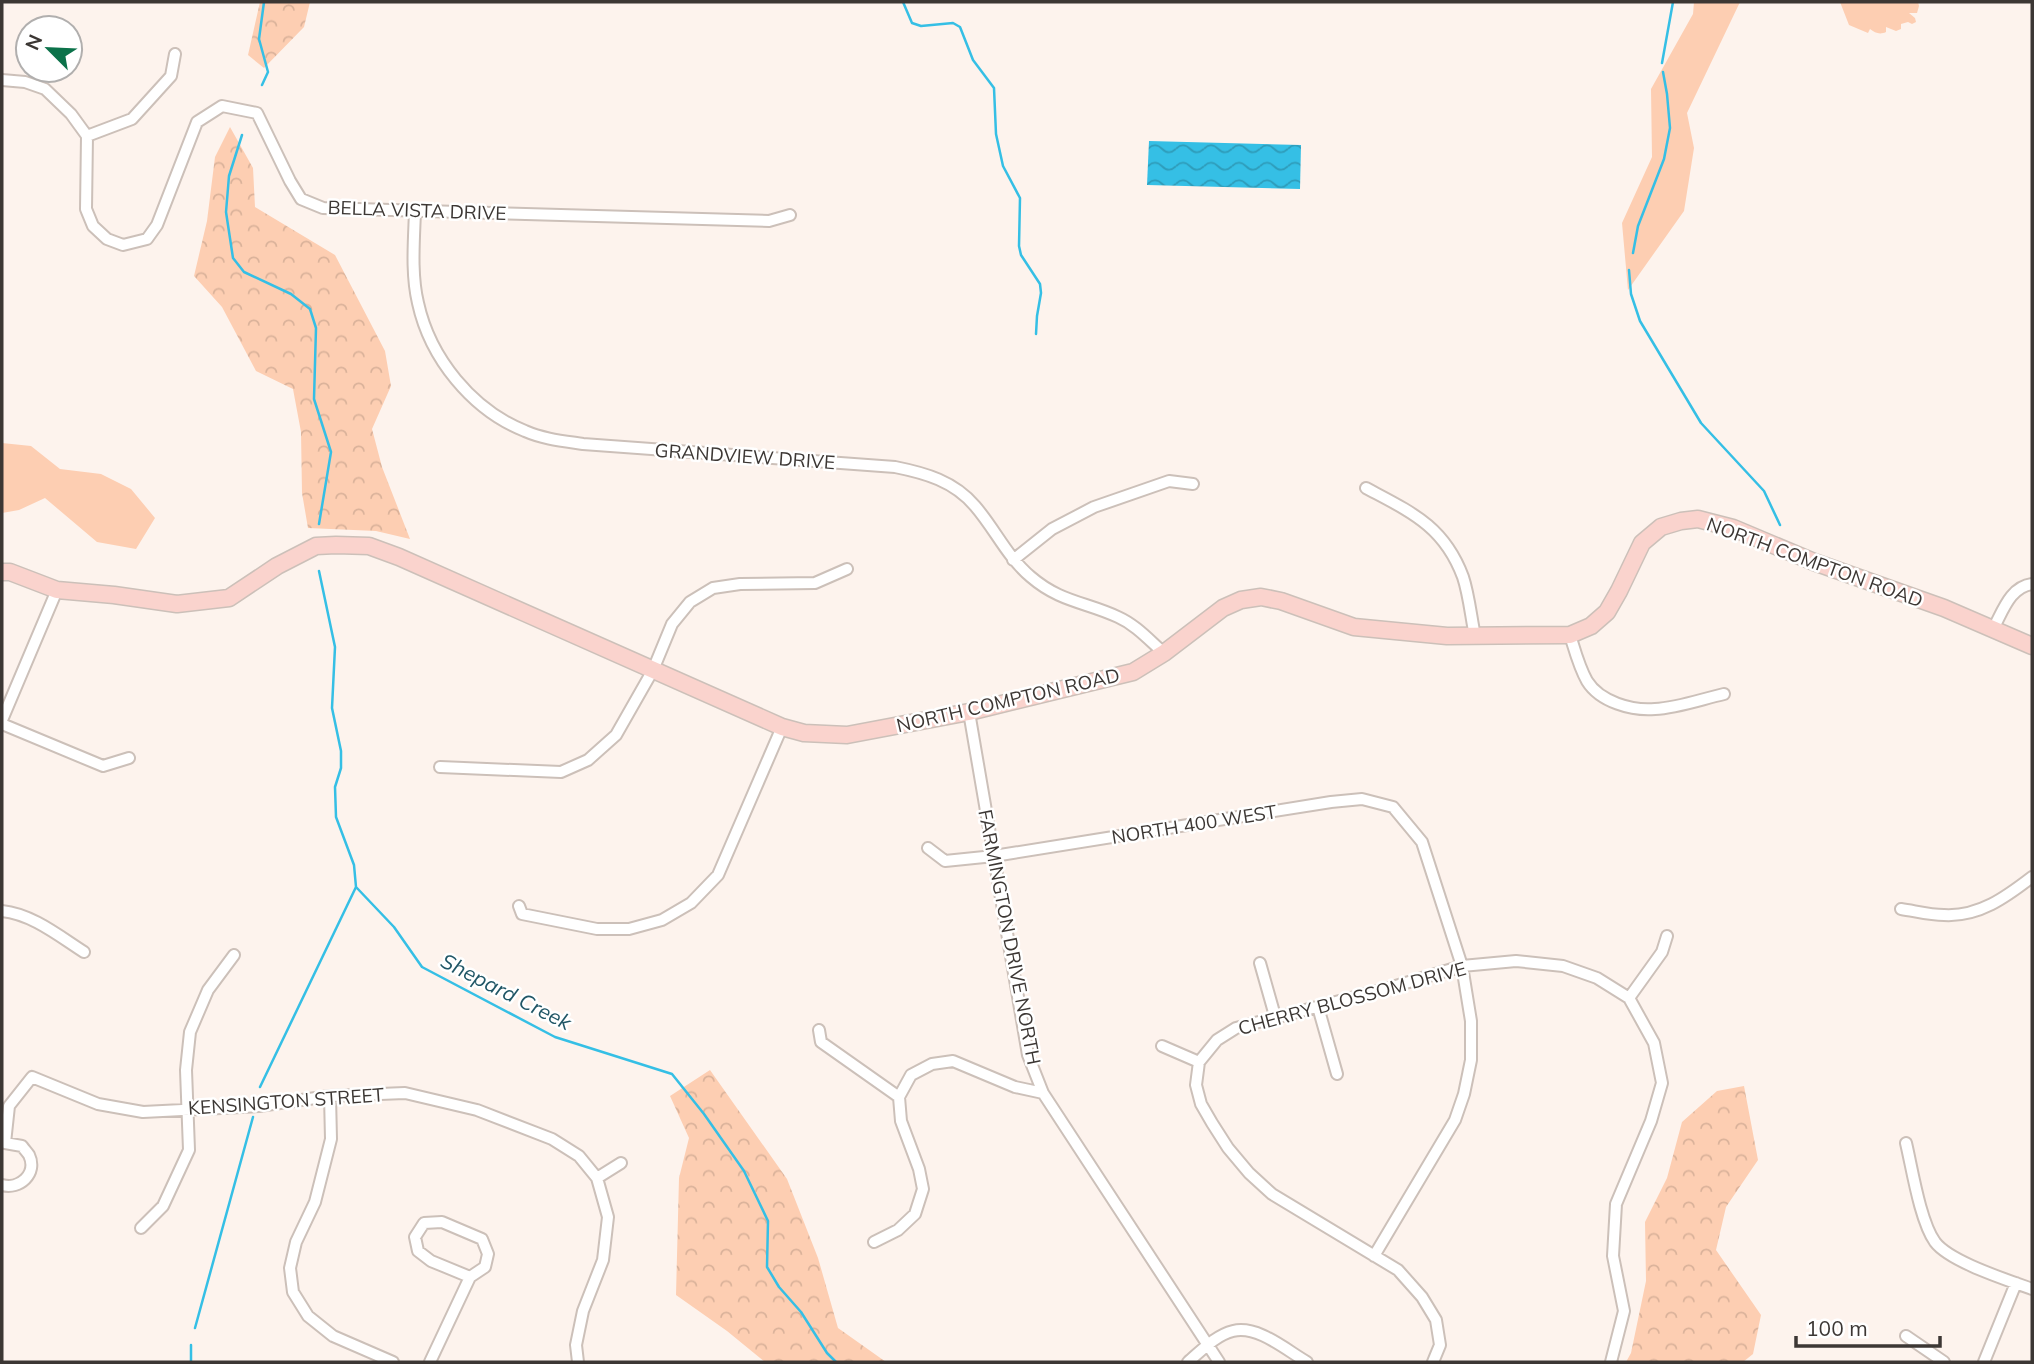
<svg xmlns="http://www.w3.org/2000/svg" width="2034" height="1364" viewBox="0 0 2034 1364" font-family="Mulish,sans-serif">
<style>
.green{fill:#fdceb2}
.forest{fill:url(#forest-crowns)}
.water{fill:url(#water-waves)}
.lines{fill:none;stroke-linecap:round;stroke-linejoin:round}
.stream{stroke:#35bfe5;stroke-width:2.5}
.street-casing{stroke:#ccc0b9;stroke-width:14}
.secondary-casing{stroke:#ccc0b9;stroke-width:19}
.street{stroke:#fff;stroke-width:10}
.secondary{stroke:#fad3cd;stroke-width:16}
.labels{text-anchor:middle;stroke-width:5;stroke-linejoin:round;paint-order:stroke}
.street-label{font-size:19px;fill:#3c3734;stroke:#fff}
.water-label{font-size:21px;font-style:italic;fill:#205666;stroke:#fff}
</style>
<defs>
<pattern id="forest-crowns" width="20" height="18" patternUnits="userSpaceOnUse" patternTransform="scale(1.75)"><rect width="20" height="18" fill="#fdceb2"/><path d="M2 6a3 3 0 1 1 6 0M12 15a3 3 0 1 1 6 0" fill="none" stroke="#dab29a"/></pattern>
<pattern id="water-waves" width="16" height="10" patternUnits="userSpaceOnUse" patternTransform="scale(1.75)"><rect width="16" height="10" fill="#35bfe5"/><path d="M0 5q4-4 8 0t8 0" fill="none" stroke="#2e9cba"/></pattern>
</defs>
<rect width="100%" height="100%" fill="#fdf3ed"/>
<path class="green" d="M 1694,2 L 1740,2 L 1687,113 L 1694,148 L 1684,211 L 1628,290 L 1622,223 L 1652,157 L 1651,89 L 1693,14 Z
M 1840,2 L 1918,2 L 1919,6 L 1917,13 L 1909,13 L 1915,18 L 1916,22 L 1912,24 L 1908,22 L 1901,24 L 1901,29 L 1896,31 L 1886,27 L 1886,32 C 1880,35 1875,33 1870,29 L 1868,33 L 1849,25 Z
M 2,443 L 31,446 L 60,469 L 101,474 L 131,489 L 155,518 L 136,549 L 97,542 L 45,498 L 19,510 L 2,513 Z"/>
<path class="forest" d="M 260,2 L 310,2 L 304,27 L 264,68 L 248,55 Z
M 230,127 L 253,168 L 255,207 L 335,255 L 385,351 L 391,386 L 372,429 L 382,467 L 410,539 L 376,531 L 308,528 L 302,493 L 301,432 L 293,389 L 256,371 L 222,307 L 194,276 L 207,221 L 215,157 Z
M 710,1070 L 787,1179 L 818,1258 L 838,1328 L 886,1362 L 765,1362 L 727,1331 L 676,1295 L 679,1178 L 689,1138 L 670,1096 Z
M 1744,1086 L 1758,1160 L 1726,1207 L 1716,1250 L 1761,1315 L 1753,1354 L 1743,1362 L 1626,1362 L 1631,1353 L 1646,1281 L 1645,1222 L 1667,1178 L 1682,1122 L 1717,1091 Z"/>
<path class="water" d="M 1149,141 L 1301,145 L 1300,189 L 1147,185 Z"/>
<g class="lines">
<path class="stream" d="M 903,2 L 912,23 L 921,26 L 953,23 L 960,27 L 973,60 L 994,88 L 996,134 L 1003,166 L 1020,198 L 1019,246 L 1021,255 L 1040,284 L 1041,293 L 1037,316 L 1036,334
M 1662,63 L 1673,2
M 262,85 L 268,72 L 259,39 L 264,2
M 242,135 L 229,176 L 226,212 L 233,258 L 244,272 L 291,294 L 310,309 L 316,328 L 314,399 L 331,452 L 319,524
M 1633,253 L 1638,226 L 1664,159 L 1670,128 L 1667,94 L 1663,72
M 1629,270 L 1631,294 L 1640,321 L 1701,423 L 1764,491 L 1780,525
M 356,887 L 394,927 L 422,967 L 555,1037 L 672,1074 L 704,1114 L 744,1171 L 768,1221 L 767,1267 L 779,1287 L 801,1312 L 827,1353 L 836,1362
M 260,1087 L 356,887 L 354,865 L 336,817 L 335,787 L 341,768 L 341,751 L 332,708 L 335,647 L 319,571
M 195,1328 L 253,1117
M 191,1362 L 191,1345"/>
<defs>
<path id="street" d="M 2,80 L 25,82 L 45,89 L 71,114 L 87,136 L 86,209 L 93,226 L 107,239 L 123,245 L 147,239 L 157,225 L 197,122 L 222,106 L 257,113 L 290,181 L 301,199 L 323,208 L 769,221 L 790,215
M 87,136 L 132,119 L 171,76 L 175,54
M 415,211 C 414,241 411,274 418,303 C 430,358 472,410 525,431 C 543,439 563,441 583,444 L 895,467 C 925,473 954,481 975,506 C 995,529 1007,557 1031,577 C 1060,602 1086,602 1118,617 C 1136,625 1149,640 1164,653
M 1366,488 C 1411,512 1444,526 1463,577 C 1469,595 1471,617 1475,636
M 1013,560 L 1052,529 L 1094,507 L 1169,481 L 1193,484
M 1993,629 C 2003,611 2010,587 2032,584
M 1570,635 C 1575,651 1579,667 1587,681 C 1600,702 1632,711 1655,709 C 1677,708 1702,699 1724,694
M 969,712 L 1028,1055 L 1043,1093 L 1219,1362
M 2,720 L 57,590
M 2,724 L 103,766 L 129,758
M 440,767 L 561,772 L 588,760 L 616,735 L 653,670 L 672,624 L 690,602 L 713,588 L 740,584 L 815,583 L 847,569
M 928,848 L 945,861 L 994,856 L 1331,802 L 1362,799 L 1393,807 L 1422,842 L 1462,966 L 1471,1021 L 1471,1060 L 1464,1094 L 1455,1120 L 1374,1256
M 519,906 L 522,914 L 597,929 L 629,929 L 662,920 L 691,903 L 718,875 L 782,727
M 1901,909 C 1915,911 1930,915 1944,915 C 1979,917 2006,897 2032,877
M 2,911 C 32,914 59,936 84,952
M 1260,963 L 1275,1016
M 1629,998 L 1662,952 L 1667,936
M 1318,1007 L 1337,1074
M 819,1030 L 821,1042 L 899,1097
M 1162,1046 L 1199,1062
M 330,1096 L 331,1139 L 315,1202 L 296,1242 L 290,1268 L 293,1292 L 308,1316 L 333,1336 L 393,1362
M 1906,1143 C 1912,1168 1920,1221 1935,1242 C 1950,1262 2008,1280 2032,1289
M 597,1178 L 621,1163
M 2,1185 C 19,1190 38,1174 29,1155 C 27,1152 24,1149 22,1146 L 5,1143 L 9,1106 L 32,1077 L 98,1104 L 143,1112 L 259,1106 L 330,1096 L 405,1093 L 477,1110 L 552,1139 L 579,1156 L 597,1178 L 608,1217 L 603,1260 L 583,1311 L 576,1345 L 578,1362
M 141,1228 L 163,1206 L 189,1150 L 186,1070 L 190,1032 L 208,990 L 234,955
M 874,1242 L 898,1230 L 915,1214 L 923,1189 L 919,1169 L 901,1121 L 899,1097 L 911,1075 L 932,1064 L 953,1061 L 1015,1087 L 1043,1093
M 1906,1336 L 1944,1362
M 430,1362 L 470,1277 L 485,1267 L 488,1254 L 482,1239 L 442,1222 L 424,1223 L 415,1237 L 418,1251 L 431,1261 L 470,1277
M 1188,1362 C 1201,1351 1216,1335 1233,1331 C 1258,1325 1286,1350 1307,1362
M 1433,1362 L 1440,1345 L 1436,1320 L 1422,1297 L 1398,1270 L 1272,1194 L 1249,1173 L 1228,1148 L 1212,1123 L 1201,1104 L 1196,1085 L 1199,1062 L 1217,1040 L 1236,1028 L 1389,988 L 1462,966 L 1516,961 L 1563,966 L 1597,978 L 1629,998 L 1654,1043 L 1662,1083 L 1651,1121 L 1616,1204 L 1613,1256 L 1624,1311 L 1611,1362
M 1984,1362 L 2016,1283"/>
<path id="secondary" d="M 2,572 L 10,572 L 57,590 L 114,595 L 177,604 L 229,598 L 277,566 L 316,546 L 336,545 L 369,546 L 399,557 L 782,727 L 804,733 L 847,735 L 969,712 L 1133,672 L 1164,653 L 1223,608 L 1241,600 L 1261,597 L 1281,601 L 1354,627 L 1447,636 L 1570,635 L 1591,626 L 1607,612 L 1619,591 L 1642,543 L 1661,527 L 1681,521 L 1698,519 L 1733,528 L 1814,562 L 1944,608 L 2032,646"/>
</defs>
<use href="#street" class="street-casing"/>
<use href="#secondary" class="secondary-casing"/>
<use href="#street" class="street"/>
<use href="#secondary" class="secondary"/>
</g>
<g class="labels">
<g class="street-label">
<text transform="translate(417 210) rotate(2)" y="7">BELLA VISTA DRIVE</text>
<text transform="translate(745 456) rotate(4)" y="7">GRANDVIEW DRIVE</text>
<text transform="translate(1815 562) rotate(20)" y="7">NORTH COMPTON ROAD</text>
<text transform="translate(1008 700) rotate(-13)" y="7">NORTH COMPTON ROAD</text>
<text transform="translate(1194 824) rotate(-9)" y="7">NORTH 400 WEST</text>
<text transform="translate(1010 937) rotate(79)" y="7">FARMINGTON DRIVE NORTH</text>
<text transform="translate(1352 998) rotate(-15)" y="7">CHERRY BLOSSOM DRIVE</text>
<text transform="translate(286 1101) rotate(-4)" y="7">KENSINGTON STREET</text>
</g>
<g class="water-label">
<text transform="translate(506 992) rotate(27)" y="7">Shepard Creek</text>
</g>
</g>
<rect width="2034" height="1364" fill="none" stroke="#3c3734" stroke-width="7"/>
<g transform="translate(49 49) rotate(294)"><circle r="33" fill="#ffffff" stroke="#b1afae" stroke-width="2"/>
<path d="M0-5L12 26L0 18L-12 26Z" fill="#0c724a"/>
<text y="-10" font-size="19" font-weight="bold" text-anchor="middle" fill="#3c3734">N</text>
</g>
<path d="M1796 1336v10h144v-10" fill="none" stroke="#3c3734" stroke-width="3.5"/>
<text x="1806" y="1336" font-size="21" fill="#3c3734" stroke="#ffffff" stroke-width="5" paint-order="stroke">100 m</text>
</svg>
